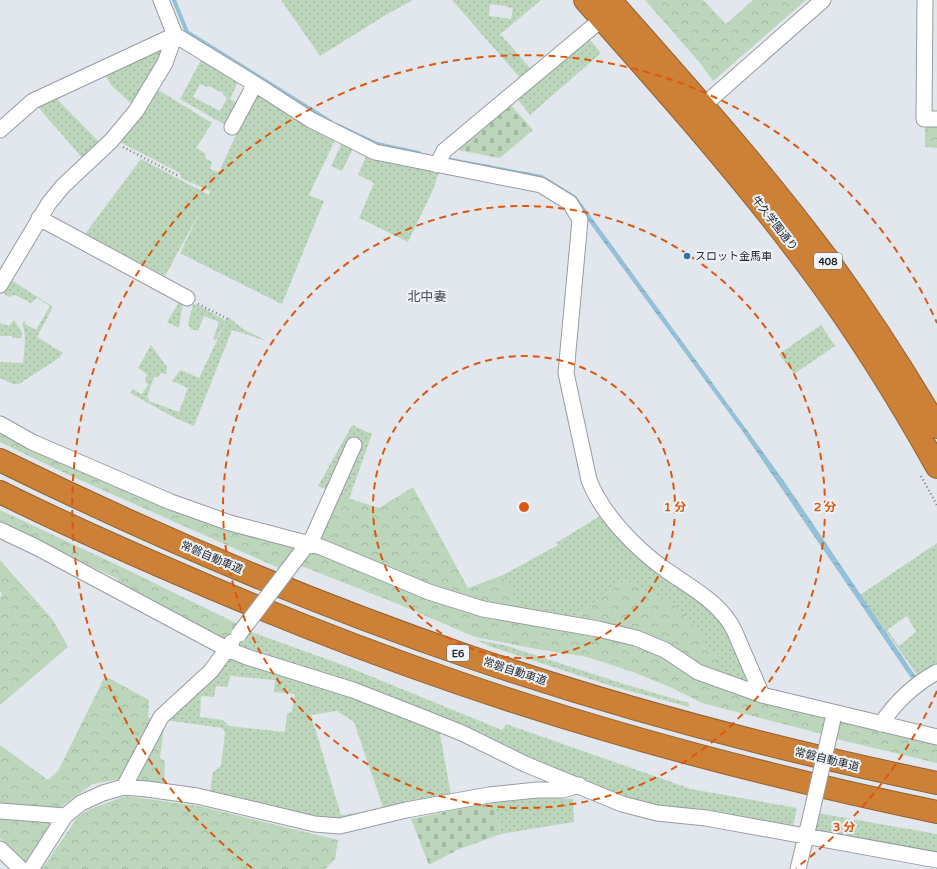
<svg xmlns="http://www.w3.org/2000/svg" width="937" height="869" viewBox="0 0 937 869" font-family="'Varela Round','Noto Sans JP',sans-serif">
<style>
.grass{fill:url(#grass-dots);fill-rule:evenodd}
.forest{fill:url(#forest-crowns)}
.cemetery{fill:url(#cemetery-stones)}
.water{fill:url(#water-ripples)}
.lines{fill:none;stroke-linecap:round;stroke-linejoin:round}
.stream{stroke:#94c1d7;stroke-width:4}
.minor-casing{stroke:#979ba2;stroke-width:17}
.highway-casing{stroke:#926131;stroke-width:24}
.path{stroke:#7e8185;stroke-width:2.5;stroke-dasharray:1 3;stroke-linecap:butt}
.minor{stroke:#fff;stroke-width:15}
.highway{stroke:#cd8136;stroke-width:22}
.minor-bridge-casing{stroke:#979ba2;stroke-width:17;stroke-linecap:butt}
.minor-bridge{stroke:#fff;stroke-width:15}
.ring{fill:none;stroke:#de560d;stroke-width:2;stroke-dasharray:7 5}
.poi-dot{fill:#2d73a8;stroke:#eff4fb;stroke-width:1.5}
.labels{text-anchor:middle;stroke-width:4;stroke-linejoin:round;paint-order:stroke}
.shield{fill:#eff4fb;stroke:#616467;stroke-width:1}
.shield-label{font-size:10px;font-weight:bold;fill:#242628}
.street-label{font-size:11px;fill:#242628;stroke:#eff4fb}
.poi-label{font-size:11px;fill:#242628;stroke:#eff4fb;text-anchor:start}
.quarter-label{font-size:13px;fill:#4a4e53;stroke:#eff4fb}
.centre{fill:#de560d;stroke:#eff4fb;stroke-width:2}
.ring-label{font-size:12px;text-anchor:middle;font-weight:bold;fill:#de560d;stroke:#eff4fb;stroke-width:4;stroke-linejoin:round;paint-order:stroke}
</style>
<defs>
<pattern id="grass-dots" width="8" height="8" patternUnits="userSpaceOnUse"><rect width="8" height="8" fill="#bcd6bb"/><path d="M2 2h.1M6 6h.1" fill="none" stroke="#a1b8a1" stroke-width="1.8" stroke-linecap="round"/></pattern>
<pattern id="forest-crowns" width="20" height="18" patternUnits="userSpaceOnUse"><rect width="20" height="18" fill="#bcd6bb"/><path d="M2 6a3 3 0 1 1 6 0M12 15a3 3 0 1 1 6 0" fill="none" stroke="#a1b8a1"/></pattern>
<pattern id="cemetery-stones" width="16" height="16" patternUnits="userSpaceOnUse"><rect width="16" height="16" fill="#bcd6bb"/><path d="M2 7V4a2 2 0 0 1 4 0v3zM10 15v-3a2 2 0 0 1 4 0v3z" fill="#a1b8a1"/></pattern>
<pattern id="water-ripples" width="26" height="14" patternUnits="userSpaceOnUse"><rect width="26" height="14" fill="#94c1d7"/><path d="M2 4q2-2 4 0t4 0M15 11q2-2 4 0t4 0" fill="none" stroke="#799dae"/></pattern>
</defs>
<rect width="100%" height="100%" fill="#e2e7ed"/>
<path class="grass" d="M 281,0 L 413,0 L 389,13 L 320,56 Z
M 452,0 L 541,0 L 498,36 L 501,35 L 531,69 L 521,79 ZM 490,4 L 506,6 L 506,7 L 513,8 L 511,19 L 489,16 Z
M 586,35 L 601,53 L 530,115 L 515,96 Z
M 162,47 L 165,49 L 134,106 L 112,86 L 104,74 Z
M 202,58 L 239,80 L 230,99 L 239,104 L 227,126 L 180,99 ZM 200,84 L 207,87 L 209,86 L 223,93 L 223,95 L 227,98 L 220,111 L 193,97 Z
M 155,88 L 212,123 L 196,148 L 206,154 L 205,158 L 212,162 L 210,169 L 219,172 L 256,91 L 336,138 L 309,195 L 324,201 L 282,304 L 180,253 L 201,210 L 165,276 L 85,234 L 141,159 L 209,195 L 210,191 L 181,178 L 180,173 L 118,141 Z
M 55,97 L 102,145 L 85,161 L 37,106 Z
M 343,141 L 354,146 L 342,171 L 331,166 Z
M 367,154 L 440,170 L 432,192 L 408,242 L 359,218 L 374,183 L 358,175 Z
M 8,278 L 53,307 L 37,337 L 63,353 L 59,358 L 19,384 L 13,384 L 0,378 L 0,362 L 23,363 C 24,350 27,335 22,324 L 24,321 L 25,321 L 25,324 L 36,330 L 50,306 L 37,298 L 31,303 L 15,295 L 9,297 L 1,292 Z
M 181,299 L 183,301 L 179,328 L 167,322 Z
M 193,304 L 198,305 L 226,321 L 216,340 L 213,339 L 219,322 L 204,316 L 198,331 L 191,329 L 188,324 Z
M 228,317 L 243,329 L 267,341 L 232,330 L 194,426 L 175,418 L 130,393 L 132,389 L 142,394 L 148,385 L 145,381 L 147,374 L 138,368 L 151,345 L 167,367 L 166,374 L 161,373 L 158,377 L 154,377 L 147,397 L 149,399 L 149,401 L 179,412 L 188,388 L 172,381 L 179,372 L 181,370 L 199,378 Z
M 14,320 L 22,332 L 22,338 L 12,338 L 12,336 L 0,336 L 0,323 L 9,326 Z
M 821,325 L 835,346 L 794,374 L 779,354 Z
M 352,425 L 372,434 L 349,499 L 338,495 L 318,486 Z
M 603,514 L 726,624 L 752,686 L 716,673 L 703,648 L 706,638 L 675,605 L 625,580 L 572,619 L 519,608 L 503,575 L 558,545 L 556,543 Z
M 937,543 L 937,667 L 918,676 L 860,595 ZM 907,616 L 916,632 L 899,646 L 887,630 Z
M 249,631 L 348,667 L 502,730 L 506,724 L 691,789 L 797,808 L 793,825 L 720,813 L 660,808 L 620,797 L 441,717 L 238,648 L 239,643 Z
M 477,640 L 504,645 L 627,685 L 689,703 L 689,707 L 608,685 L 489,646 Z
M 231,659 L 245,662 L 326,687 L 439,728 L 451,796 L 341,819 L 327,820 L 296,813 L 210,791 L 213,772 L 221,766 L 225,732 L 222,728 L 165,720 L 224,660 ZM 230,676 L 275,680 L 274,692 L 295,694 L 292,711 L 287,714 L 285,732 L 229,726 L 223,720 L 200,717 L 201,696 L 214,697 L 216,686 L 228,687 ZM 337,711 L 354,722 L 384,810 L 341,815 L 311,715 Z
M 538,798 L 573,799 L 574,822 L 501,834 L 494,803 Z
M 817,813 L 937,834 L 937,854 L 818,834 L 813,830 Z"/>
<path class="forest" d="M 645,0 L 703,0 L 726,24 L 753,0 L 806,0 L 713,81 L 700,63 Z
M 937,126 L 937,148 L 925,147 L 925,127 Z
M 0,429 L 296,545 L 297,550 L 281,569 L 71,476 L 0,442 Z
M 413,487 L 468,588 L 503,575 L 519,608 L 473,600 L 433,589 L 321,541 L 320,535 L 338,495 L 379,508 Z
M 0,510 L 113,563 L 238,624 L 228,640 L 223,641 L 117,582 L 118,579 L 0,524 Z
M 309,550 L 433,597 L 626,641 L 659,653 L 696,676 L 753,700 L 828,716 L 826,735 L 702,703 L 670,687 L 633,672 L 587,657 L 537,649 L 475,637 L 398,604 L 299,565 Z
M 0,560 L 53,620 L 68,647 L 0,705 L 0,598 L 2,594 L 0,591 Z
M 625,580 L 675,605 L 706,638 L 703,648 L 719,654 L 716,673 L 572,619 Z
M 105,676 L 149,700 L 148,717 L 152,720 L 120,779 L 93,784 L 58,809 L 0,807 L 0,745 L 48,780 L 58,771 Z
M 165,720 L 160,758 L 165,761 L 164,784 L 133,781 Z
M 838,720 L 937,743 L 937,763 L 832,738 Z
M 126,796 L 199,806 L 338,840 L 335,859 L 325,869 L 42,869 L 77,818 L 90,809 Z
M 0,817 L 53,820 L 54,823 L 27,864 L 0,838 Z"/>
<path class="cemetery" d="M 508,102 L 533,130 L 500,158 L 452,149 Z
M 494,803 L 501,834 L 457,850 L 429,865 L 411,819 L 454,810 Z"/>
<path class="water" d="M 446,157 L 542,175 L 576,196 L 784,481 L 917,678 L 913,681 L 743,432 L 573,200 L 446,162 Z"/>
<g class="lines">
<path class="stream" d="M 174,0 L 187,32 L 331,122
M 337,125 L 377,144 L 419,153"/>
<defs>
<path id="minor" d="M 161,0 L 175,35 L 255,84 L 311,120 L 375,152 L 541,185 L 570,203 L 580,220 L 566,373 L 589,480 C 602,514 636,549 666,570 C 691,588 720,602 734,630 L 762,695
M 925,0 L 924,119 L 937,119
M 696,112 L 823,0
M 232,127 L 255,84
M 0,130 L 33,101 L 175,35
M 437,165 L 444,151 L 602,19
M 39,218 L 187,298
M 0,285 L 49,203 L 63,186 L 111,141 L 136,111 L 165,63 L 175,35
M 0,424 L 32,442 L 171,502 L 230,523 L 321,547 L 429,592 L 483,609 L 598,629 L 636,638 L 665,650 L 698,672 L 762,695 L 937,737
M 0,530 L 36,547 L 227,649 L 247,657 L 353,690 L 417,715 L 462,733 L 525,764 L 622,804 L 657,813 L 706,818 L 937,860
M 296,559 L 313,537 L 354,445
M 881,724 C 895,703 915,684 937,672
M 124,787 L 161,717 L 211,671 L 232,642
M 0,811 L 65,816
M 0,849 L 21,869
M 31,869 L 65,816 L 81,803 L 103,793 L 124,787 L 147,789 L 197,796 L 315,824 L 340,826 L 406,810 L 489,795 L 537,790 L 563,790 L 579,785
M 798,869 L 808,828"/>
<path id="highway" d="M 585,0 C 663,88 742,176 812,271 C 858,333 899,399 937,467
M 610,0 C 684,84 759,167 826,257 C 866,312 903,369 937,427
M 0,460 C 152,535 309,602 470,657 C 622,709 779,750 937,783
M 0,492 C 54,519 108,543 163,567 C 259,609 357,648 456,682 C 613,736 774,778 937,812"/>
</defs>
<use href="#minor" class="minor-casing"/>
<use href="#highway" class="highway-casing"/>
<path class="path" d="M 123,147 L 179,176
M 198,304 L 230,320
M 921,476 L 937,505"/>
<use href="#minor" class="minor"/>
<use href="#highway" class="highway"/>
<defs>
<path id="minor-bridge" d="M 239,634 L 296,559
M 808,828 L 833,719"/>
</defs>
<use href="#minor-bridge" class="minor-bridge-casing"/>
<use href="#minor-bridge" class="minor-bridge"/>
</g>
<g class="ring">
<circle cx="524" cy="507" r="151"/>
<circle cx="524" cy="507" r="301"/>
<path d="M937 691A452 452 0 0 1 796 868M252 868A452 452 0 1 1 937 323"/>
</g>
<circle class="poi-dot" cx="687" cy="256" r="4"/>
<g class="labels">
<g class="shield">
<rect x="814" y="253" width="28" height="16" rx="3"/>
<rect x="447" y="645" width="22" height="16" rx="3"/>
</g>
<g class="shield-label">
<text x="828" y="265">408</text>
<text x="458" y="657">E6</text>
</g>
<g class="street-label">
<text transform="translate(775 223) rotate(52)" y="4">牛久学園通り</text>
<text transform="translate(212 557) rotate(23)" y="4">常磐自動車道</text>
<text transform="translate(515 671) rotate(18)" y="4">常磐自動車道</text>
<text transform="translate(827 759) rotate(14)" y="4">常磐自動車道</text>
</g>
<g class="poi-label">
<text x="695" y="260">スロット金馬車</text>
</g>
<g class="quarter-label">
<text x="427" y="301">北中妻</text>
</g>
</g>
<circle cx="524" cy="507" r="6" class="centre"/>
<g class="ring-label">
<text x="675" y="511">1 分</text>
<text x="825" y="511">2 分</text>
<text x="844" y="831">3 分</text>
</g>
</svg>
